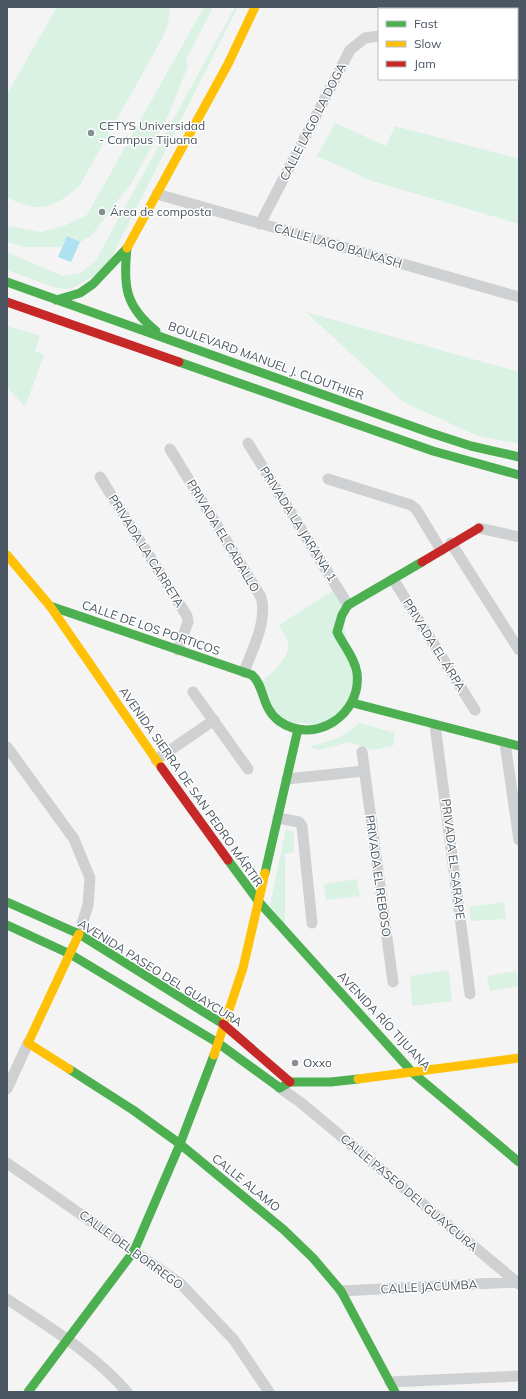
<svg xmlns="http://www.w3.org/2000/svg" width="526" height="1399" viewBox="0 0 526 1399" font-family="Mulish,sans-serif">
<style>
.green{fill:#d9f2e3}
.water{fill:#aee2f0}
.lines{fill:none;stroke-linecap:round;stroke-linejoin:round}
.street{stroke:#ced0d2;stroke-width:11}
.fast{stroke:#4caf50;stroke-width:9}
.slow{stroke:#ffc107;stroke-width:9}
.jam{stroke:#c62828;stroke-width:9}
.poi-dot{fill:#868d94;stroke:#fff;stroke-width:1.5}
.labels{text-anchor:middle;stroke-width:3;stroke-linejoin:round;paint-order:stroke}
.street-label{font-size:12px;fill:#4a5661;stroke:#fff}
.poi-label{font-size:12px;fill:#4a5661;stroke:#fff;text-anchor:start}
</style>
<rect width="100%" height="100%" fill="#f4f4f4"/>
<path class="green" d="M 57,7 L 170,7 L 168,24 L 163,37 L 80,185 C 55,208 38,215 7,197 L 7,94 Z
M 204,7 L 213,7 L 186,60 L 188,66 L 167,118 L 130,186 L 124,192 L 91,236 L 80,242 L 67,236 L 62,247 L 25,247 L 7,242 L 7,226 L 41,232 L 64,226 L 87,215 Z
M 235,7 L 238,7 L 105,270 L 71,289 L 56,288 L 7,270 L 7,252 L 63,276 L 81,273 L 96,260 Z
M 335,123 L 386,146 L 395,126 L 519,159 L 519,224 L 372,181 L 317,156 Z
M 306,312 L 519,372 L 519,444 L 478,436 L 403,402 Z
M 7,326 L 40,336 L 35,351 L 44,355 L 25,407 L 7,387 Z
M 337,588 L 348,605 L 342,615 L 357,690 L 330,725 L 280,722 L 259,683 C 270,675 291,658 288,642 C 286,637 281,630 279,625 Z
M 359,723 L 395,733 L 393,746 L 372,750 L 350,742 L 318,750 L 309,746 C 330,743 343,737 359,723 Z
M 286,829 L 294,832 L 294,852 L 285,854 L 285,926 L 270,905 Z
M 357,879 L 360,896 L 326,900 L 324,884 Z
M 504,902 L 506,919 L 471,921 L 469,907 Z
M 449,970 L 452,1001 L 412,1006 L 410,976 Z
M 516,971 L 519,986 L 490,991 L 487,976 Z"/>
<path class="water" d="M 67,236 L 80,242 L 71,262 L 58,257 Z"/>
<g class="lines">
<path class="street" d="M 517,71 L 519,71
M 157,194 L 519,297
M 260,224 L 350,50 L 365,38 L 379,36
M 248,443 L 348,605
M 170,449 L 261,597 C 268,621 252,650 244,672
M 100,477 L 187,616 L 188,622 L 178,650
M 328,479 L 411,505 L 416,509 L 441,550
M 479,528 L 519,537
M 451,543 L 519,650
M 393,579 L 475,710
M 193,692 L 248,769
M 435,725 L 470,994
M 505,743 L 519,840
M 7,747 L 74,839 L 90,878 L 88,905 L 79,934
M 362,752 L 393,982
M 156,760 L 214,720
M 287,779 L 364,771
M 278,818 L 299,822 L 302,826 L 312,923
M 280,1088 L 300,1102 L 519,1284
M 7,1089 L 28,1043
M 7,1163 L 181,1284 L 234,1340 L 269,1392
M 341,1291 L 517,1282
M 7,1299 C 49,1327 94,1354 127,1392
M 390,1382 L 519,1376"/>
<path class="fast" d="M 127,248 C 123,286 125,306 156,331
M 7,282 L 431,433 L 471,446 L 519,457
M 56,300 L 80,293 L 93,284 L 127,248
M 179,362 L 433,451 L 519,475
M 50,606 L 252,675 C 265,686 261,708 279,721 C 314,746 362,715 357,673 C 355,658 343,645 337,632 L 342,615 L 348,605 L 422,562
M 353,703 L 519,746
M 228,860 L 259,902 L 413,1073 L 519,1162
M 265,873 L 298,729
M 7,902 L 79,934 L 223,1024
M 7,925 L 70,954 L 218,1043 L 280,1088 L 290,1082 L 331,1082 L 358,1079
M 69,1069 L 133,1110 L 180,1144 L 284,1230 L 313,1258 L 341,1291 L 395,1392
M 28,1392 L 134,1251 L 180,1144 L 214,1055"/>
<path class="slow" d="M 127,248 L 228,64 L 255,7
M 7,555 L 50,606 L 161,767
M 214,1055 L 243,968 L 265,873
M 69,1069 L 28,1043 L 79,934
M 358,1079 L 519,1058"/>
<path class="jam" d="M 7,302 L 179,362
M 422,562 L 479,528
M 161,767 L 228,860
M 223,1024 L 290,1082"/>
</g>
<g class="poi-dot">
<circle cx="91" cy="133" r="4"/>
<circle cx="102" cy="212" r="4"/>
<circle cx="295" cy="1063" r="4"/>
</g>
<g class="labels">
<g class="street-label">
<text transform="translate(313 122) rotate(-63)" y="4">CALLE LAGO LA DOGA</text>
<text transform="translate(338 246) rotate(16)" y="4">CALLE LAGO BALKASH</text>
<text transform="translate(266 361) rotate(20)" y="4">BOULEVARD MANUEL J. CLOUTHIER</text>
<text transform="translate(298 524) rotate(58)" y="4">PRIVADA LA JARANA 1</text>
<text transform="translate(223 536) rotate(59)" y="4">PRIVADA EL CABALLO</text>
<text transform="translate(146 551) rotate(58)" y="4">PRIVADA LA CARRETA</text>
<text transform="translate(151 628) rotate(19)" y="4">CALLE DE LOS PORTICOS</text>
<text transform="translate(434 645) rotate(58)" y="4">PRIVADA EL ÁRPA</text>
<text transform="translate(191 787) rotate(55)" y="4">AVENIDA SIERRA DE SAN PEDRO MÁRTIR</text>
<text transform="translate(453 859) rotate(83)" y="4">PRIVADA EL SARAPE</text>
<text transform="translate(378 876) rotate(82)" y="4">PRIVADA EL REBOSO</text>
<text transform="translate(160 973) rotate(32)" y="4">AVENIDA PASEO DEL GUAYCURA</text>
<text transform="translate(384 1021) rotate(47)" y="4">AVENIDA RÍO TIJUANA</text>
<text transform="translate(246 1183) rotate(39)" y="4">CALLE ALAMO</text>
<text transform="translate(409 1193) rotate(40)" y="4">CALLE PASEO DEL GUAYCURA</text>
<text transform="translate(131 1250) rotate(36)" y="4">CALLE DEL BORREGO</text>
<text transform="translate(429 1287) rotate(-3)" y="4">CALLE JACUMBA</text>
</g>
<g class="poi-label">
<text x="99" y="130">CETYS Universidad<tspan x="99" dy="14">- Campus Tijuana</tspan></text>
<text x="110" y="216">Área de composta</text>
<text x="303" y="1067">Oxxo</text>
</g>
</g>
<rect width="526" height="1399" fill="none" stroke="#4a5661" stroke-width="16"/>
<rect x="378" y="8" width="140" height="72" fill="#ffffff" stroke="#b7bbc0"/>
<rect x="386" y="21" width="20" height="6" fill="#4caf50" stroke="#b7bbc0"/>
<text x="414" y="28" font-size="12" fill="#4a5661">Fast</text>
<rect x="386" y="41" width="20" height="6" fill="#ffc107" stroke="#b7bbc0"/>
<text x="414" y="48" font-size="12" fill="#4a5661">Slow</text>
<rect x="386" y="61" width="20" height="6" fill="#c62828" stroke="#b7bbc0"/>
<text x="414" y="68" font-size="12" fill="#4a5661">Jam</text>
</svg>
